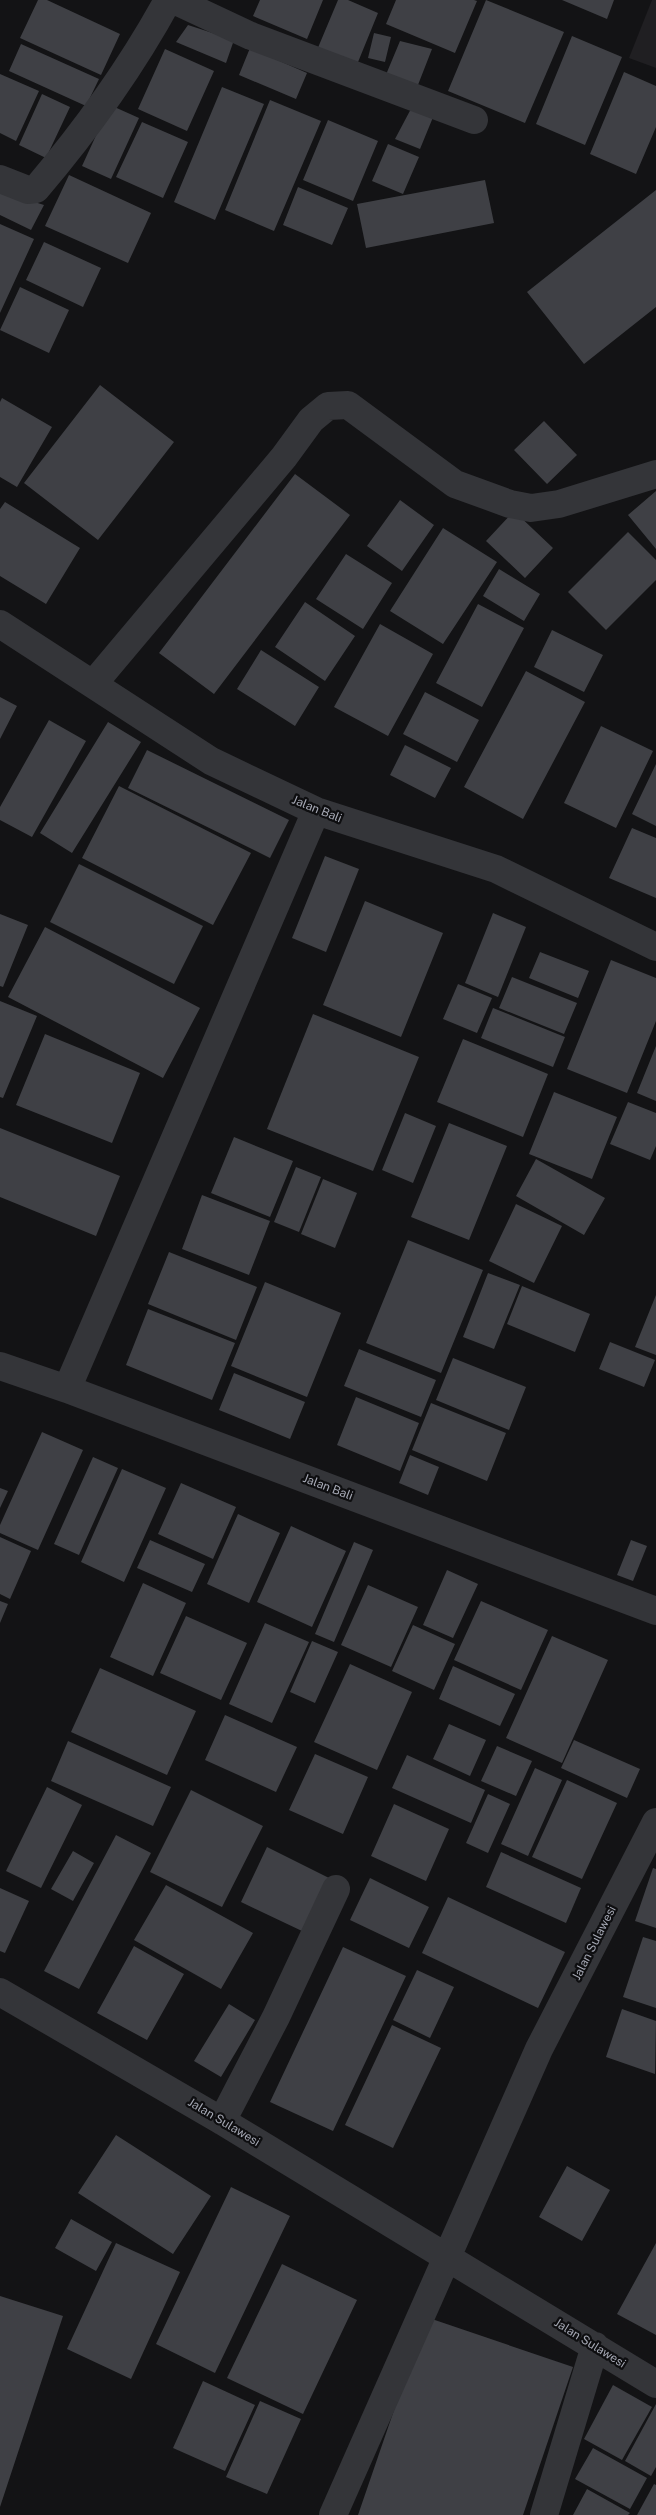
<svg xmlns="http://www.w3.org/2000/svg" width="656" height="2515" viewBox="0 0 656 2515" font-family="'Public Sans',sans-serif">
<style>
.built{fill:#201f22}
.building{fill:#3f4045}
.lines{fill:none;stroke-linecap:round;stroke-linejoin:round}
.minor{stroke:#343539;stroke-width:28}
.labels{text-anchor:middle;stroke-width:4.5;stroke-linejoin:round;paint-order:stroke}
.street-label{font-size:12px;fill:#a5a8b4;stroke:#0e0e10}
</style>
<rect width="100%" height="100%" fill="#131315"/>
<path class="built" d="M 652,0 L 656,0 L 656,68 L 629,58 Z"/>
<path class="building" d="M 38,0 L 47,0 L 120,34 L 101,75 L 20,38 Z
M 260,0 L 323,0 L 307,39 L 253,16 Z
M 338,0 L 348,0 L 378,13 L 356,67 L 317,50 Z
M 396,0 L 474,0 L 477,1 L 455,53 L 386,24 Z
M 486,0 L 564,32 L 525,123 L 448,91 Z
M 562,0 L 614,0 L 607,19 Z
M 188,25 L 234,40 L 226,63 L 176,42 Z
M 374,33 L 391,37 L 385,62 L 368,58 Z
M 572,36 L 622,57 L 585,145 L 536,124 Z
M 400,41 L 432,49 L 416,90 L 385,77 Z
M 21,44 L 99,79 L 86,106 L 9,71 Z
M 250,48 L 307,73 L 296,99 L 239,75 Z
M 165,49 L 214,71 L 187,131 L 138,109 Z
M 624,72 L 656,86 L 656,127 L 636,174 L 590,154 Z
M 0,74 L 39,91 L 16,141 L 0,133 Z
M 222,87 L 264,104 L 215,220 L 174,202 Z
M 42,94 L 70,107 L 46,158 L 19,145 Z
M 270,100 L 321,121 L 274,231 L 225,210 Z
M 110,105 L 139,118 L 111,179 L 82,166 Z
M 413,105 L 436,110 L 420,149 L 395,139 Z
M 328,120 L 378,141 L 353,201 L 303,180 Z
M 142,122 L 188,142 L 163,198 L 116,177 Z
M 388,144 L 419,157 L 403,194 L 372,181 Z
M 69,175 L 151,213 L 128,263 L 45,226 Z
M 485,180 L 494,223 L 366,248 L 357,204 Z
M 298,187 L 348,208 L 332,245 L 283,225 Z
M 656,190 L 656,307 L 584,364 L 527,292 Z
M 0,191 L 44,205 L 31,230 L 0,215 Z
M 0,224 L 34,239 L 0,313 Z
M 44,242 L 101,268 L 83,307 L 26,280 Z
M 20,287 L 69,310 L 49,353 L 0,330 Z
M 100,385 L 174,442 L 98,540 L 24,483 Z
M 2,398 L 52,427 L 17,487 L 0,477 L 0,402 Z
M 544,421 L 577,455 L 547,484 L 514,450 Z
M 295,474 L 350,515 L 214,694 L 159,653 Z
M 656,491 L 656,549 L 628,515 Z
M 400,500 L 434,525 L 402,571 L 367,546 Z
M 5,502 L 80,548 L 46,604 L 0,576 L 0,509 Z
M 514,511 L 553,548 L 525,578 L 486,541 Z
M 443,528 L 497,562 L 443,644 L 390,611 Z
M 628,532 L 656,560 L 656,580 L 606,630 L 568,592 Z
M 346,554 L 392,583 L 363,629 L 316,599 Z
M 499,569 L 540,594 L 524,621 L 483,596 Z
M 305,602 L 355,636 L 325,681 L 275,647 Z
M 478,604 L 524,628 L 482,707 L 436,683 Z
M 380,624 L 433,654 L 388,736 L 334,707 Z
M 552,630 L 603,655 L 584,692 L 534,667 Z
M 261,650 L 319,687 L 295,726 L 237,689 Z
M 526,671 L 585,702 L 523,819 L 464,787 Z
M 425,692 L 479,720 L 457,762 L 403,734 Z
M 0,697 L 17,706 L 0,739 Z
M 49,720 L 86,741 L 32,837 L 0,820 L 0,807 Z
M 108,722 L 141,742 L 72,853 L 40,833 Z
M 601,726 L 653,751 L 616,828 L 564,803 Z
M 405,745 L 451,768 L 435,798 L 390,775 Z
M 147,750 L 289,820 L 270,858 L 128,788 Z
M 656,764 L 656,826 L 632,814 Z
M 119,786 L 251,853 L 213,925 L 82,858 Z
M 632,828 L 656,838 L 656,898 L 609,878 Z
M 325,856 L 359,869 L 326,952 L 292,938 Z
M 79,864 L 203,926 L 174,984 L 50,922 Z
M 365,901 L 443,933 L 401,1037 L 323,1005 Z
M 493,913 L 526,927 L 498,997 L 465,983 Z
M 0,914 L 28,925 L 3,987 L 0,986 Z
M 45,927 L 200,1008 L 163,1078 L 8,997 Z
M 540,952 L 589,971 L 578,998 L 529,978 Z
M 611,960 L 656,978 L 656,1021 L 627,1093 L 567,1069 Z
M 512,977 L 577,1003 L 564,1034 L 499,1008 Z
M 458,984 L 492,998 L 477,1033 L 443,1019 Z
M 0,1001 L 37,1016 L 3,1098 L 0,1097 Z
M 493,1008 L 565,1037 L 553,1067 L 481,1038 Z
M 313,1014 L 419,1057 L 373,1171 L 267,1129 Z
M 45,1034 L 140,1073 L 112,1143 L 16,1105 Z
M 463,1039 L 548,1074 L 523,1137 L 437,1102 Z
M 656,1046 L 656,1101 L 637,1093 Z
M 554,1092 L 617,1117 L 592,1179 L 529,1154 Z
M 628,1102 L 656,1113 L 656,1146 L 650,1160 L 610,1144 Z
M 405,1113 L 436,1126 L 413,1183 L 382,1170 Z
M 449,1123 L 507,1146 L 469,1240 L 411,1217 Z
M 0,1128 L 120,1176 L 96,1236 L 0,1197 Z
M 234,1137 L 293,1161 L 270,1217 L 211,1193 Z
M 536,1159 L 605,1198 L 584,1235 L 516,1196 Z
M 296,1167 L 321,1177 L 299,1232 L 274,1222 Z
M 323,1179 L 357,1193 L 335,1248 L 301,1234 Z
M 202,1195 L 270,1221 L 249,1275 L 182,1249 Z
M 516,1204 L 562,1226 L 534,1283 L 489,1261 Z
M 408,1240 L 483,1270 L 441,1373 L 366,1343 Z
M 169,1252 L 257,1287 L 236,1340 L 148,1304 Z
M 488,1273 L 520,1285 L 494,1349 L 463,1337 Z
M 265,1282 L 341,1313 L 307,1397 L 231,1366 Z
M 522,1286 L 590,1314 L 575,1352 L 507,1324 Z
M 656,1295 L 656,1355 L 635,1347 Z
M 148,1309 L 235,1343 L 212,1400 L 126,1365 Z
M 610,1342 L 655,1360 L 644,1387 L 599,1369 Z
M 359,1349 L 436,1380 L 421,1417 L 344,1386 Z
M 453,1358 L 526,1387 L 509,1430 L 436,1400 Z
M 234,1373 L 305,1402 L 290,1439 L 219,1410 Z
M 356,1397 L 419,1423 L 400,1471 L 337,1445 Z
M 431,1403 L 506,1433 L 487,1481 L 412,1450 Z
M 42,1432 L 83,1450 L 38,1550 L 0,1533 L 0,1525 Z
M 410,1455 L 439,1467 L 428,1495 L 399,1483 Z
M 93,1457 L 118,1468 L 79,1555 L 54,1544 Z
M 122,1469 L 166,1488 L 124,1582 L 81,1562 Z
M 181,1483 L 236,1507 L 213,1559 L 158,1534 Z
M 0,1488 L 8,1491 L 0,1508 Z
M 238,1514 L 280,1533 L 249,1603 L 207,1584 Z
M 291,1526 L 346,1551 L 312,1627 L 257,1602 Z
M 0,1537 L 31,1551 L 10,1599 L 0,1594 Z
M 150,1540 L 205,1564 L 192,1592 L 137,1568 Z
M 631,1540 L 647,1546 L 633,1581 L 617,1575 Z
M 354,1542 L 373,1550 L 334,1642 L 315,1634 Z
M 447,1570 L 478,1584 L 453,1638 L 423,1625 Z
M 143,1583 L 186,1603 L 153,1676 L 110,1657 Z
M 368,1585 L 418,1607 L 391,1667 L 341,1645 Z
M 0,1601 L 8,1604 L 0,1623 Z
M 481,1601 L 548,1630 L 521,1690 L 454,1660 Z
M 186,1616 L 247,1643 L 221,1700 L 160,1673 Z
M 265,1623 L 309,1642 L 272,1723 L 229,1704 Z
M 413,1625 L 455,1644 L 434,1690 L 392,1671 Z
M 552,1636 L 608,1660 L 562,1763 L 506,1738 Z
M 312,1641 L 338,1652 L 315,1703 L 290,1692 Z
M 350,1664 L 412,1692 L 377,1770 L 314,1742 Z
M 453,1666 L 515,1694 L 500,1726 L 439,1699 Z
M 100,1668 L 196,1711 L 167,1775 L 71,1732 Z
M 225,1715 L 297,1747 L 276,1792 L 205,1760 Z
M 449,1724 L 486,1740 L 470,1776 L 433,1759 Z
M 574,1740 L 640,1769 L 627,1798 L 561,1768 Z
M 68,1741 L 171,1787 L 153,1826 L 51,1781 Z
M 497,1746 L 532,1761 L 516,1796 L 481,1781 Z
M 315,1754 L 368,1777 L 343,1834 L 289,1810 Z
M 407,1755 L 485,1790 L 471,1823 L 392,1788 Z
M 535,1768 L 562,1780 L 528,1856 L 501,1844 Z
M 567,1780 L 617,1803 L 582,1879 L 532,1857 Z
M 47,1787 L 82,1805 L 41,1888 L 6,1871 Z
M 191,1790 L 263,1826 L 222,1907 L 150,1872 Z
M 488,1794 L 510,1804 L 488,1853 L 466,1843 Z
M 394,1804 L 449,1829 L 426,1881 L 371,1856 Z
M 116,1835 L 151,1853 L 79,1989 L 44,1971 Z
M 267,1847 L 329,1878 L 302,1931 L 241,1902 Z
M 73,1851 L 94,1863 L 73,1901 L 51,1889 Z
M 501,1852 L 581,1888 L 566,1923 L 486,1887 Z
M 653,1868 L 656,1869 L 656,1928 L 635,1921 Z
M 370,1878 L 429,1907 L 409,1948 L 350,1920 Z
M 166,1885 L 253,1933 L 221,1989 L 134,1940 Z
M 0,1888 L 29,1901 L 5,1953 L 0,1951 Z
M 448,1897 L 565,1952 L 538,2008 L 422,1953 Z
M 643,1937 L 656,1941 L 656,2008 L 623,1997 Z
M 134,1946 L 184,1974 L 147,2040 L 97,2013 Z
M 343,1947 L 406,1976 L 333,2131 L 270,2102 Z
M 417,1970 L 454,1987 L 430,2038 L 393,2020 Z
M 229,2004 L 255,2020 L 221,2077 L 194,2061 Z
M 622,2009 L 656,2021 L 655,2074 L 606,2057 Z
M 392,2025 L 441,2048 L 393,2148 L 345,2125 Z
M 116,2135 L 211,2196 L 173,2254 L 78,2193 Z
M 567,2166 L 610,2190 L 582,2241 L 539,2217 Z
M 231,2187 L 290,2216 L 215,2373 L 156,2344 Z
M 71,2219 L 112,2242 L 96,2271 L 55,2248 Z
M 116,2243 L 180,2272 L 131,2379 L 67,2349 Z
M 656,2243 L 656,2335 L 617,2314 Z
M 282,2264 L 357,2300 L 303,2414 L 227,2378 Z
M 0,2296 L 63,2316 L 0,2507 Z
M 426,2317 L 573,2367 L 523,2515 L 358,2515 Z
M 203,2381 L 255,2405 L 225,2471 L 173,2448 Z
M 613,2385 L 652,2407 L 622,2460 L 584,2439 Z
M 260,2401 L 301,2419 L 267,2494 L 226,2477 Z
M 656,2404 L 656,2467 L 651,2476 L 625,2461 Z
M 593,2448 L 647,2478 L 630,2509 L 575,2479 Z
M 654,2484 L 656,2485 L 656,2515 L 637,2515 Z
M 587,2489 L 630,2513 L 628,2515 L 573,2515 Z"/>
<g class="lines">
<path class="minor" d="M 174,0 L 251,36 L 474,120
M 0,179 L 28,190 L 36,189 C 86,130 131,68 168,0
M 0,624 L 211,761 L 316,811 L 496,869 L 656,947
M 94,683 L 284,457 L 311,420 L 328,406 L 348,405 L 455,484 L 510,504 L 531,508 L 559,504 L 656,474
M 0,1366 L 67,1389 L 656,1611
M 67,1389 L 316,811
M 0,1992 L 222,2121 L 656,2384
M 222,2121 L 276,2017 L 336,1889
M 333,2515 L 539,2049 L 656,1822
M 544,2515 L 595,2346"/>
</g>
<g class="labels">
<g class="street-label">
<text transform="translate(317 809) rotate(22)" y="4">Jalan Bali</text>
<text transform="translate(328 1487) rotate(21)" y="4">Jalan Bali</text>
<text transform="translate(594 1943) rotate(-63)" y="4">Jalan Sulawesi</text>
<text transform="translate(224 2122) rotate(31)" y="4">Jalan Sulawesi</text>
<text transform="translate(590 2343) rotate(32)" y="4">Jalan Sulawesi</text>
</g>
</g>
</svg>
